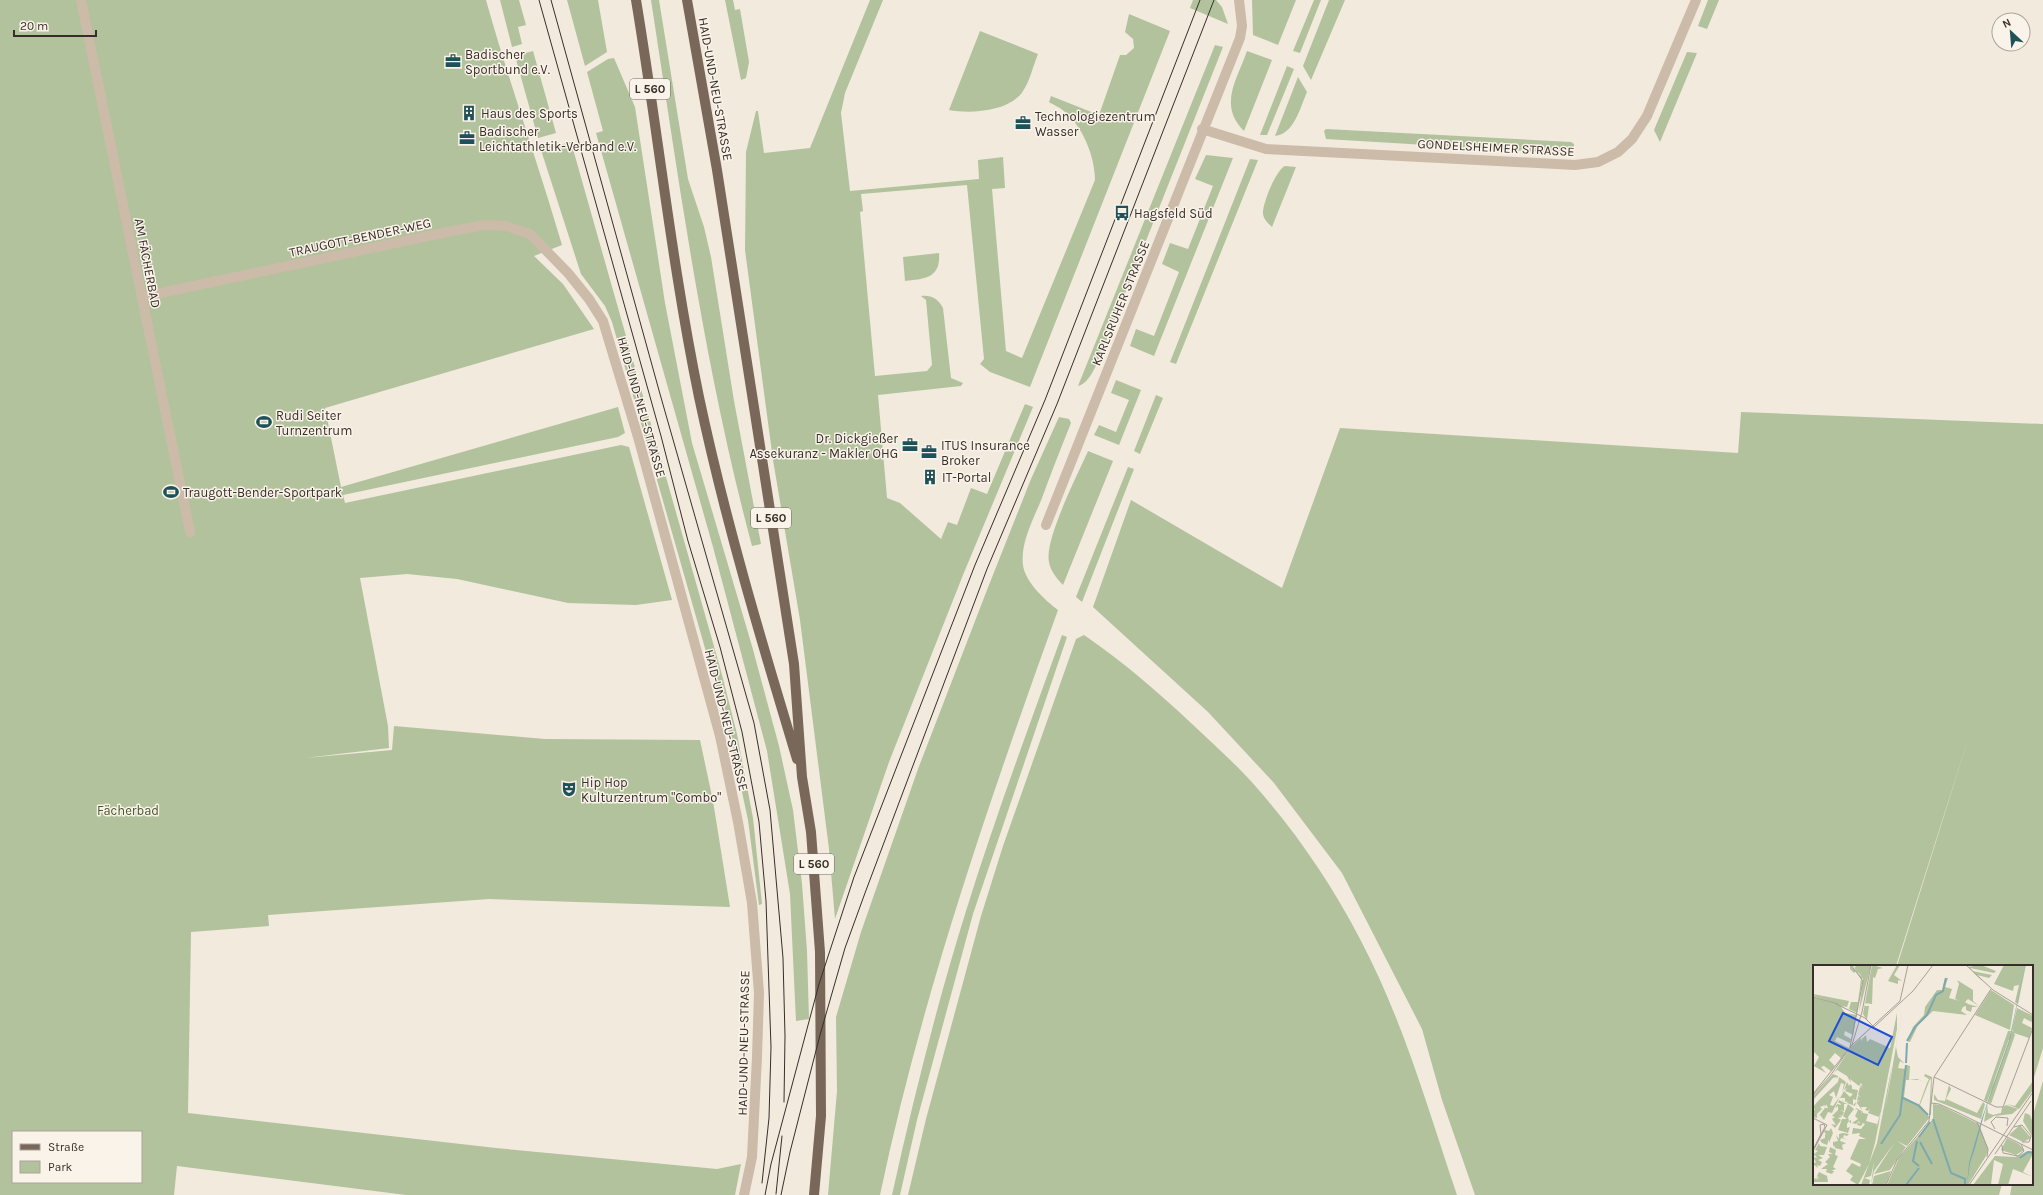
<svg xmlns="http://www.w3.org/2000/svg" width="2043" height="1195" viewBox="0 0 2043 1195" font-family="Karla,sans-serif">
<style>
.green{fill:#b2c29d;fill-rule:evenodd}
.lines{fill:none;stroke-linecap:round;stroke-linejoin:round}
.minor{stroke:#cbbba8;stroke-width:10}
.primary{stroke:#79675a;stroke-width:10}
.tram{stroke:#372e29;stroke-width:1}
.labels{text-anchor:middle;stroke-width:3;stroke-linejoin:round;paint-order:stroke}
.shield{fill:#faf3e9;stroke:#726963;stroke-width:1}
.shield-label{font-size:12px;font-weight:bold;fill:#372e29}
.poi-label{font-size:13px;fill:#372e29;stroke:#faf3e9;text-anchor:start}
.street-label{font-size:13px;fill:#372e29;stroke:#faf3e9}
.park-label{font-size:13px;fill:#44562c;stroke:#faf3e9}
.inset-river{fill:none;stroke:#7ca9af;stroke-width:2}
.inset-road{fill:none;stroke:#a79f95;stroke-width:1}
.view{fill:#1d4ed8;fill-opacity:0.15;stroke:#1d4ed8;stroke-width:2}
.inset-edge{fill:none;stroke:#372e29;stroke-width:2}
</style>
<rect width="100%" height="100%" fill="#f2eadd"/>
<path class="green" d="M 0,0 L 486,0 C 509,82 538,163 562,245 L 534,256 L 563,284 L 594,329 L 325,408 L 341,487 L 618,407 L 625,433 L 618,437 L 343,495 L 345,503 L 621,445 L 629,447 L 672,600 L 636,605 L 568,603 L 457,579 L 407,574 L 360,578 L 388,726 L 389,748 L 305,758 L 392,750 L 394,726 L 545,739 L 700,740 L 713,801 L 730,907 L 489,899 L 268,915 L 269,926 L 191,932 L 188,1113 L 496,1148 L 717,1169 L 741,1164 L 735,1195 L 406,1195 L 177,1166 L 174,1195 L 0,1195 ZM 13,1132 L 141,1132 L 141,1182 L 13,1182 Z
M 500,0 L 519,0 L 526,25 L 518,27 L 522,44 L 512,47 Z
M 567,0 L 598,0 L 607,52 L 585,66 Z
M 651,0 L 659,0 L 688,179 L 704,227 L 711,257 L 734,401 L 761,544 L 752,546 C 704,367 679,182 651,0 Z
M 725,0 L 733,0 L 735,10 L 740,9 L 749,62 L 746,78 L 741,80 Z
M 870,0 L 883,0 L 845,93 L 841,113 L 850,191 L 979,179 L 978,160 L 1003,157 L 1005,188 L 992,189 L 1006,351 L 1022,358 L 1095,180 C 1095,157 1083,127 1065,112 C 1061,108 1054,105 1049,102 L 1051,96 L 1099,115 L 1120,55 L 1126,55 L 1134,48 L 1133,39 L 1125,32 L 1129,14 L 1170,31 L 1030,387 L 990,372 L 980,364 L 984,359 L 967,185 L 861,194 L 863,211 L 860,212 L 875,376 L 927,371 L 932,365 L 926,300 L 921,296 C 932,295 938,299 943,308 L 951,378 L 963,383 L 961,386 L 878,395 L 887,498 L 900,503 L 941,539 L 948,522 L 957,525 L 971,488 L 987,494 L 1025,404 L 1033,407 L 963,575 L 889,762 L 835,919 L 829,849 L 800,620 L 773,460 L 745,250 L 746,152 L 756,111 L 758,111 L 764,153 L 810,148 Z
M 1193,0 L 1216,0 L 1222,7 L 1228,24 L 1190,8 Z
M 1252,0 L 1296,0 L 1278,45 L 1253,35 Z
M 1314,0 L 1321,0 L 1300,53 L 1293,51 Z
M 1329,0 L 1345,0 L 1311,80 L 1303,66 Z
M 1708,0 L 1719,0 L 1707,29 L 1698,26 Z
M 980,31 L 1038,54 C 1033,66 1030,81 1023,91 C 1010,112 970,114 949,110 Z
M 1215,45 L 1223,47 L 1103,349 C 1098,360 1091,383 1078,386 Z
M 533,51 L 556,133 L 538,138 L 515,56 Z
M 1247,51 L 1272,60 L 1244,131 C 1218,105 1237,80 1247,51 Z
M 1687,52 L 1697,53 L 1660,142 L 1654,130 Z
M 614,58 L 635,107 L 665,303 L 692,443 L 752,646 L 779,746 L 793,810 L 802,884 L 807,951 L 809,1019 L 796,1021 L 790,894 L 767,751 L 713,547 L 596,133 L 603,131 L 587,72 L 608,59 Z
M 1287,66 L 1294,69 L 1267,135 L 1260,135 Z
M 1298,77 L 1307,92 C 1300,108 1294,134 1275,136 Z
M 1326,129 L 1571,142 L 1574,144 L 1574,154 L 1326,139 L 1324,131 Z
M 558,142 L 559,145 L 571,142 L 721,671 L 737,734 L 753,818 L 762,904 L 759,905 L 748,820 L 730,736 L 612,322 L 605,306 L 581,274 L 540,147 Z
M 1206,155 L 1233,158 L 1154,356 L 1130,346 L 1136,329 L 1154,336 L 1179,272 L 1162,264 L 1170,243 L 1188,249 L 1213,186 L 1195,179 Z
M 1250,159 L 1258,160 L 1176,364 L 1170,362 Z
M 1285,166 L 1296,167 L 1272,227 C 1268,223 1264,220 1263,214 C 1262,204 1276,170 1285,166 Z
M 939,253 C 941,278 925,279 905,281 L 903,257 Z
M 1116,380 L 1141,390 L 1119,445 L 1094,435 L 1099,425 L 1116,432 L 1129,400 L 1111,393 Z
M 1156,395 L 1163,398 L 1140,454 L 1134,451 Z
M 1741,412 L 2043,424 L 2043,1048 L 2032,1084 L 2032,966 L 1897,966 L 1970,733 L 1896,966 L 1814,966 L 1814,1184 L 2002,1184 L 1999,1195 L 1475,1195 L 1442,1100 L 1422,1029 L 1342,873 L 1274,783 L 1208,712 L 1093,607 L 1131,500 L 1282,588 L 1340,428 L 1738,453 Z
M 1059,417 L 1069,419 L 1071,423 C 1061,448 1051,473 1042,498 C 1034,518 1020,543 1023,565 C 1025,582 1045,600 1058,610 C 989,802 922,995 880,1195 L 828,1195 L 837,1091 L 836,1017 L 861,932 L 918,769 L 987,590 L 1031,479 Z
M 1088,451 L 1113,461 L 1063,585 C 1057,579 1050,570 1049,562 C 1044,540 1078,474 1088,451 Z
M 1128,467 L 1134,469 L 1082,602 L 1076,597 Z
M 1062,635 L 1067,637 L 973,914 L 917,1120 L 900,1195 L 892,1195 C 913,1100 937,1004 966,911 C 995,818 1029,726 1062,635 Z
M 1084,635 C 1122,661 1157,691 1191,723 C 1213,744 1237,765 1257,788 C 1298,835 1332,885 1360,939 C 1403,1020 1428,1109 1457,1195 L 908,1195 L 926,1119 L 981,916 L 1003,846 L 1076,639 Z
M 2043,1081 L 2043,1195 L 2010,1195 L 2012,1184 L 2032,1184 L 2032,1118 Z"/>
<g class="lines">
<path class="minor" d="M 81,0 L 190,532
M 1202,129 L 1266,149 L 1575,165 L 1598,162 L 1618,152 L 1632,139 L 1647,116 L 1696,0
M 142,297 L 447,232 L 485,225 L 506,226 L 530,234 L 568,273 L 589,299 L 603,321 L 638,437 L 720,736 L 738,822 L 752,903 L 759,993 L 757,1057 L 752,1157 L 744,1195
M 1046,525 L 1240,38 L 1242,26 L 1239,0"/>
<path class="primary" d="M 636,0 C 658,132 672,266 699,397 C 725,520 761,640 797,759
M 687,0 L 717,170 L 794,664 L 802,777 L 811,832 L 820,952 L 821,1116 L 814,1195"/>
<path class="tram" d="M 539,0 L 661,436 L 688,541 L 720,647 L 742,732 L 759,822 L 766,901 L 771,1047 L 769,1118 L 762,1183
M 551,0 L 660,394 L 754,723 L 770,810 L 783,958 L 785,1036 L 784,1102
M 776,1194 L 782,1136
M 765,1195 L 771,1164 L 819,984 L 854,877 L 975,565 L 1045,400 L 1200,0
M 781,1195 L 790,1152 L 820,1035 L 845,948 L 865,893 L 987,569 L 1057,404 L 1214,0"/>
</g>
<defs>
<symbol id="office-bare" viewBox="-9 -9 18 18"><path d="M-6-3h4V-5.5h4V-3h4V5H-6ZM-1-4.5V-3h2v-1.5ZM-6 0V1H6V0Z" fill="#1e5159" stroke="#faf3e9" stroke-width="2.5" paint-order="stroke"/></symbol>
<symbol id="building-bare" viewBox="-9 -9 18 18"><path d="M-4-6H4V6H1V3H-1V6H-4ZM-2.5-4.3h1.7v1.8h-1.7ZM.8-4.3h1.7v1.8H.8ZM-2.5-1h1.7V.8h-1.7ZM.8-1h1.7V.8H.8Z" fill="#1e5159" stroke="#faf3e9" stroke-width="2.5" paint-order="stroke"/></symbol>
<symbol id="bus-bare" viewBox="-9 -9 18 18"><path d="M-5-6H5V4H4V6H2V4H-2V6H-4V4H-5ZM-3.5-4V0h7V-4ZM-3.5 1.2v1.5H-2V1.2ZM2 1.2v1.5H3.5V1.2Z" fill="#1e5159" stroke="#faf3e9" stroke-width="2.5" paint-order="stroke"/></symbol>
<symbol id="stadium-bare" viewBox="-9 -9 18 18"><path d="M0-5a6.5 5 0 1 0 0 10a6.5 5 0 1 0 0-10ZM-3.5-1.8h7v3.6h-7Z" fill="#1e5159" stroke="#faf3e9" stroke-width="2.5" paint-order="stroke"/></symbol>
<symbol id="theatre-bare" viewBox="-9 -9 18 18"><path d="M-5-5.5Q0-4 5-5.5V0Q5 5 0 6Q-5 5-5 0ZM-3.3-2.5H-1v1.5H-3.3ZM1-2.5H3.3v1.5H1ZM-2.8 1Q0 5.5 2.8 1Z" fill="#1e5159" stroke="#faf3e9" stroke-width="2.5" paint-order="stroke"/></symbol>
</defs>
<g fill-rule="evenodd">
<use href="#office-bare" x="442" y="50" width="22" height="22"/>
<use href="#building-bare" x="458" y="102" width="22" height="22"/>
<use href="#office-bare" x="1012" y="112" width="22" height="22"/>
<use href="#office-bare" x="456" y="127" width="22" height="22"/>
<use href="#bus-bare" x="1111" y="202" width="22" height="22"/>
<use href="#stadium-bare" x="253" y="411" width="22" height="22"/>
<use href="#office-bare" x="899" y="434" width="22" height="22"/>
<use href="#office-bare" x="918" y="441" width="22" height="22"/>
<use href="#building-bare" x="919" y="466" width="22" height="22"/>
<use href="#stadium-bare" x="160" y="481" width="22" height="22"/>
<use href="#theatre-bare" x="558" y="778" width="22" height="22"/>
</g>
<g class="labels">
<g class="shield">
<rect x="630" y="79" width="40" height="20" rx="3"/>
<rect x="751" y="508" width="40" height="20" rx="3"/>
<rect x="794" y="854" width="40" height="20" rx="3"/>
</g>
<g class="shield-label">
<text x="650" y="93">L 560</text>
<text x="771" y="522">L 560</text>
<text x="814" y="868">L 560</text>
</g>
<g class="poi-label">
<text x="465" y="59">Badischer<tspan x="465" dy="15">Sportbund e.V.</tspan></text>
<text x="481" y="118">Haus des Sports</text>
<text x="1035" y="121">Technologiezentrum<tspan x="1035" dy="15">Wasser</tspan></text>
<text x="479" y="136">Badischer<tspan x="479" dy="15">Leichtathletik-Verband e.V.</tspan></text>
<text x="1134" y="218">Hagsfeld Süd</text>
<text x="276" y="420">Rudi Seiter<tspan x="276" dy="15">Turnzentrum</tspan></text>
<text x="898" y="443" text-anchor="end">Dr. Dickgießer<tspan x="898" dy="15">Assekuranz - Makler OHG</tspan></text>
<text x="941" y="450">ITUS Insurance<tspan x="941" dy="15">Broker</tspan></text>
<text x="942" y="482">IT-Portal</text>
<text x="183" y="497">Traugott-Bender-Sportpark</text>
<text x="581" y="787">Hip Hop<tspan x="581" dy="15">Kulturzentrum "Combo"</tspan></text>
</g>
<g class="street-label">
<text transform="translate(716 89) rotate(80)" y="5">HAID-UND-NEU-STRASSE</text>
<text transform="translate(1496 147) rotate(3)" y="5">GONDELSHEIMER STRASSE</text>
<text transform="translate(360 237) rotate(-12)" y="5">TRAUGOTT-BENDER-WEG</text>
<text transform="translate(148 263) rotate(79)" y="5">AM FÄCHERBAD</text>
<text transform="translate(1120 303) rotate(-68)" y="5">KARLSRUHER STRASSE</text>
<text transform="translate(642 407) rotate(74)" y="5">HAID-UND-NEU-STRASSE</text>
<text transform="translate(727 720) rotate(76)" y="5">HAID-UND-NEU-STRASSE</text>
<text transform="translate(743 1043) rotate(-89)" y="5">HAID-UND-NEU-STRASSE</text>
</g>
<g class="park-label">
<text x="128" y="815">Fächerbad</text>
</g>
</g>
<g transform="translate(1813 965)">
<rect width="220" height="220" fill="#f2eadd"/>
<path d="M 29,0 L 37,0 L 47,9 L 49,13 L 49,18 L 44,48 L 36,44 L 38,37 L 45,37 L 48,14 L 43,6 L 41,8 L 37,4 L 37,1 ZM 39,0 L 42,3 L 43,0 L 58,0 L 46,47 L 50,14 ZM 59,0 L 70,3 L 65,4 L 62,13 L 60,12 L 59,39 L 52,38 L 52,41 L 56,41 L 54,55 L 50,49 ZM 84,0 L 87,0 L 81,10 L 89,16 L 85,15 L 85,19 L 75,16 ZM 168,0 L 183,6 L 181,8 L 157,3 L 159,6 L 179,10 L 176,13 L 164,10 L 170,17 L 155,2 ZM 191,0 L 210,0 L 209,7 L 210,0 L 213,0 L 205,39 L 202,37 L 206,20 L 201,21 L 200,26 L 181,19 ZM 132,13 L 135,13 L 132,22 L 139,24 L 136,33 L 147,36 L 142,34 L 146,19 L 144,15 L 160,25 L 160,36 L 166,41 L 155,34 L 152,37 L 155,39 L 165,42 L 159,42 L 158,47 L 153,45 L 153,41 L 150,42 L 148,46 L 154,50 L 120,46 L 105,60 L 97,77 L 94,76 L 100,62 L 111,50 L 112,42 L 124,25 L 129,25 ZM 178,25 L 201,40 L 197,65 L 162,50 ZM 0,29 L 36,36 L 34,42 L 28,41 L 32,43 L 28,42 L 32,48 L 44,50 L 43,53 L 40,72 L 38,78 L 40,70 L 32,66 L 31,70 L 38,74 L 37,78 L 24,72 L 22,76 L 36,83 L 19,107 L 29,93 L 26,96 L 28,93 L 22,88 L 16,95 L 22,101 L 18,106 L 11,101 L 8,102 L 13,108 L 1,101 L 6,92 L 0,86 L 0,32 L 27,40 L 0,31 ZM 90,40 L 83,82 L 85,92 L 92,99 L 87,96 L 85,103 L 92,104 L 94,100 L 97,101 L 96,115 L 104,114 L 114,118 L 116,114 L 111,111 L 112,109 L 119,112 L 118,150 L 111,148 L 117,152 L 94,181 L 84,176 L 93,182 L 77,205 L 61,209 L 82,177 L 61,206 L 58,220 L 61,197 L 58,211 L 51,213 L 57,215 L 56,220 L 48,220 L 64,178 L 79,100 L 72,146 ZM 117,114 L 118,115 L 116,150 L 107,140 ZM 93,115 L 107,115 L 114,118 L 106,140 L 91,132 ZM 204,43 L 220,51 L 220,56 L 217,56 L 220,57 L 220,58 L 211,53 L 209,58 L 219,63 L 216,73 L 201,68 L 202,70 L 178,139 L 175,137 L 182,113 L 199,66 L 201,67 L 199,65 ZM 84,48 L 84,64 L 62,178 L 56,199 L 45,220 L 37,215 L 40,211 L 33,206 L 39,198 L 47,202 L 48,199 L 37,194 L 46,174 L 53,174 L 46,171 L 47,168 L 39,169 L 40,163 L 48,164 L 52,159 L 50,158 L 48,161 L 44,160 L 45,157 L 47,159 L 46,156 L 43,159 L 39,158 L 45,154 L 42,151 L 45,145 L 43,144 L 42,147 L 43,143 L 49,146 L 48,149 L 50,146 L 50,148 L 55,149 L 53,156 L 64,159 L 63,163 L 69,144 L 66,152 L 55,148 L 57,144 L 55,146 L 52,145 L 54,142 L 48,142 L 49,145 L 44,138 L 43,142 L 44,137 L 47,135 L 44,136 L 45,131 L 48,132 L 45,130 L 47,122 L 49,123 L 47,121 L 48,120 L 50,122 L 48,118 L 46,121 L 37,114 L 38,118 L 34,111 L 24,105 L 21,108 L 38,82 L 51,70 L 48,73 L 49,77 L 49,74 L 53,70 L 54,77 L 57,74 L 77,83 ZM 195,66 L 198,66 L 196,76 L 174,137 L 171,135 ZM 20,109 L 25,111 L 25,112 L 23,114 L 24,112 L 20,113 L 0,135 L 0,131 ZM 26,112 L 33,117 L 29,128 L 31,119 L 28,118 L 23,133 L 21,126 L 16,130 L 20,132 L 17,140 L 20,141 L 27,131 L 19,148 L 15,147 L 11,155 L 7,150 L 5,152 L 12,143 L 15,143 L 13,139 L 13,140 L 11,143 L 12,140 L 7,142 L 9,144 L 4,149 L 4,153 L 0,152 L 0,145 L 2,145 L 0,142 L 6,135 L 8,137 L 6,135 L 25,117 ZM 220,116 L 220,125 L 206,144 L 194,139 L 202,141 ZM 34,117 L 36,121 L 37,119 L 39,121 L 39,124 L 45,125 L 43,135 L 40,134 L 40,140 L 43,137 L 42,141 L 34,138 L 35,135 L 34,137 L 28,135 L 32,136 L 32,133 L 27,133 L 31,126 L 37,132 L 40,129 L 32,126 L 34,123 L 31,125 ZM 136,120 L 138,124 L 133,134 L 164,148 L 170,137 L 172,139 L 168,154 L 121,135 L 121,129 L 125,135 L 132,136 ZM 26,135 L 34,139 L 31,139 L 31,146 L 27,145 L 31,147 L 29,151 L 26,150 L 29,152 L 25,153 L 28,155 L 22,163 L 18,159 L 23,160 L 19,154 L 22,152 L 19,151 L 25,145 L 25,141 L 22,143 L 24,139 L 28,140 L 27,138 L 25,138 ZM 35,139 L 41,144 L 35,152 L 36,156 L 38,155 L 38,159 L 36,156 L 34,159 L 34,163 L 37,162 L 35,168 L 25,165 L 29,154 L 34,154 L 30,151 ZM 120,139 L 127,140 L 166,159 L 175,184 L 173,191 L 155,220 L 74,220 L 86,193 L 120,154 ZM 174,139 L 175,148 L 180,150 L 188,148 L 189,143 L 193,140 L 205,144 L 199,149 L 181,151 L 171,157 ZM 212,148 L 217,150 L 220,158 L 220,180 L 219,171 L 210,156 ZM 207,160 L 218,173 L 210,177 L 196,170 ZM 18,163 L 20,168 L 16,178 L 16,174 L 14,180 L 9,178 L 7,175 L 12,173 L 12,169 L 14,170 L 11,167 L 12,165 L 16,166 ZM 30,168 L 36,169 L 34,171 L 31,170 L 30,173 L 35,175 L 28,173 L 27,176 L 33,178 L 29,180 L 30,185 L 22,183 L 21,180 L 20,182 L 20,177 L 25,176 L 23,170 L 26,174 L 26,169 ZM 194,173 L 206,179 L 211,185 L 203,190 L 188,185 ZM 6,178 L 7,181 L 14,182 L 11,190 L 5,190 L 10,193 L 5,195 L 9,197 L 7,201 L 4,200 L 5,203 L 0,199 L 3,197 L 0,192 L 4,193 L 2,190 L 0,192 L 0,188 L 4,189 L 2,188 L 5,186 L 2,185 ZM 17,182 L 23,185 L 22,190 L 25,191 L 20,202 L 23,204 L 18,206 L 21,206 L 19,209 L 13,207 L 14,204 L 8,204 L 15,199 L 12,197 L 17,192 L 15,189 L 20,189 L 16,187 ZM 215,186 L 220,186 L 220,189 L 210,207 L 220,212 L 200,204 L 195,220 L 185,220 L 190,199 L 181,195 L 178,220 L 160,220 L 182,191 L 202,192 ZM 78,206 L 73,220 L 59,220 L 61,211 ZM 6,207 L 14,211 L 15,217 L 0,217 L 2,213 L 5,215 L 3,212 L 7,214 L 4,211 Z" fill="#b2c29d" fill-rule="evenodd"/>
<path d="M 212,0 L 197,75 L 172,146 L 162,183 L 157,198 L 154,220 L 156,198 L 169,153 L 196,76 Z" fill="#7ca9af"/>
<path class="inset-river" d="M 94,76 L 102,62 L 114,50 L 123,30 L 130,26 L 133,13M 93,98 L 94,78M 90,133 L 105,140 L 115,150M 120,154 L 138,208 L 152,214 L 152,220M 106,172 L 117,157M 104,176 L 100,196 L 106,201M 107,177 L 119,199M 68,179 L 87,150 L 93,100M 207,193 L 215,187 L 220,188M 93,220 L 106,203"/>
<path class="inset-road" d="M 153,0 L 180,25 L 220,50M 0,32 L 25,39M 23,39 L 52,53 L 61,62 L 100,26 L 120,0M 37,82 L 50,16 L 38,0M 121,112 L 183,142 L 190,142 L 220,63M 0,129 L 39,80 L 87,36 L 95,0M 0,130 L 17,111 L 39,80 L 49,47 L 58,0M 118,138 L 126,139 L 146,148M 146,148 L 220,185M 0,153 L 14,160M 164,157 L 175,184 L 174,192M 201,162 L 209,160 L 218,171 L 216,177 L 209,177M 182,164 L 178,157 L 183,152 L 195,153 L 194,161M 189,180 L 190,188 L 205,191 L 211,186 L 208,179M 0,185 L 8,169 L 7,160 L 11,159 L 12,162 L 0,185M 0,186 L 14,160M 182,189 L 218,136M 73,220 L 84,195 L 116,156 L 121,112 L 178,24M 156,220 L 220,127"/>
<path class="view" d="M 30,48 L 79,72 L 65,100 L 16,76 Z"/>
<rect width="220" height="220" class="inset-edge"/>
</g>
<rect x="12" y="1131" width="130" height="52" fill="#faf3e9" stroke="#aca49c"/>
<rect x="20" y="1144" width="20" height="6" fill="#79675a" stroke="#aca49c"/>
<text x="48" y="1151" font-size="12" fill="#372e29">Straße</text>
<rect x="20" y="1161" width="20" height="12" fill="#b2c29d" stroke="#aca49c"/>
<text x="48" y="1171" font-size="12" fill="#372e29">Park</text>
<g transform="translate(2011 32) rotate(334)"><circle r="19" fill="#faf3e9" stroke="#aca49c"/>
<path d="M0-3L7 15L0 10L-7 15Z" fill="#1e5159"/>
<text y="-6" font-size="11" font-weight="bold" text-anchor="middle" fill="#372e29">N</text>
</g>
<path d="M14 30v6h82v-6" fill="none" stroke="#372e29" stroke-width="2"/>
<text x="20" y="30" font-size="12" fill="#372e29" stroke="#faf3e9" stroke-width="3" paint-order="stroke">20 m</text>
</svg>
